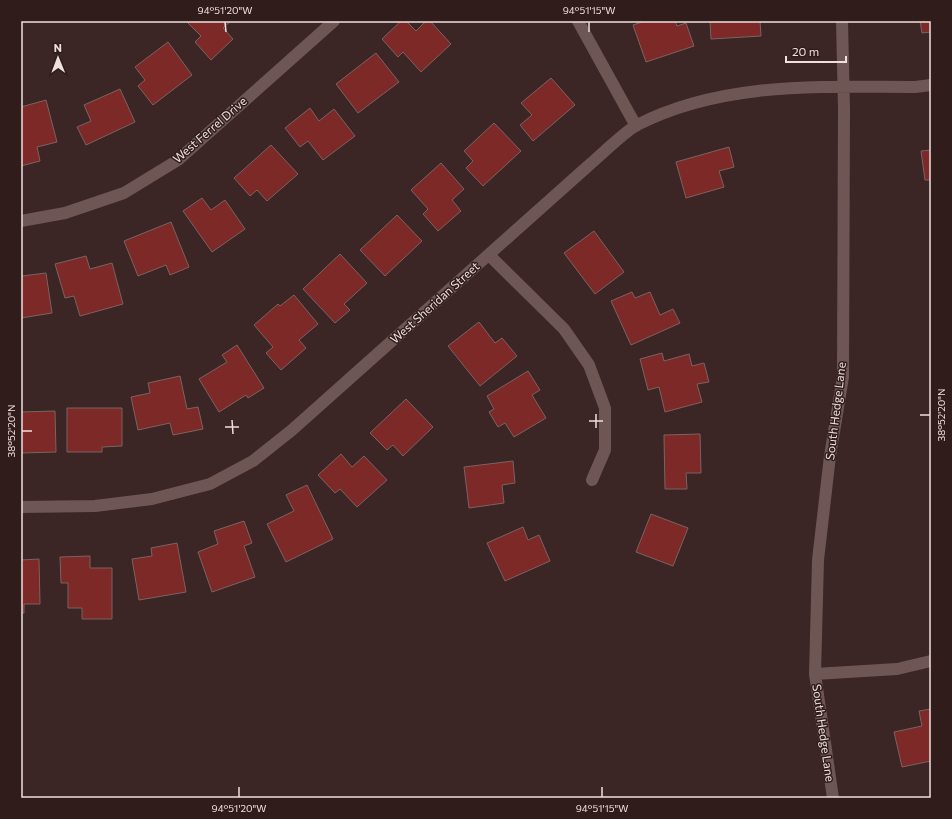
<svg xmlns="http://www.w3.org/2000/svg" width="952" height="819" viewBox="0 0 952 819" font-family="Commissioner,sans-serif">
<style>
.building{fill:#7c2928;stroke:#7b6361}
.lines{fill:none;stroke-linecap:round;stroke-linejoin:round}
.minor{stroke:#6d5653;stroke-width:12}
.ticks{fill:none;stroke:#eee0de;stroke-width:1.5}
.labels{text-anchor:middle;stroke-width:3;stroke-linejoin:round;paint-order:stroke}
.street-label{font-size:12px;fill:#eee0de;stroke:#301d1b}
.neatline{fill:none;stroke:#eee0de;stroke-width:1.5}
.ticks-label{font-size:10px;text-anchor:middle;fill:#eee0de}
</style>
<rect width="100%" height="100%" fill="#3b2625"/>
<path class="building" d="M 186,21 L 231,21 L 223,28 L 233,39 L 211,60 L 195,42 L 201,36 Z
M 401,21 L 406,21 L 416,31 L 426,21 L 430,21 L 451,44 L 421,72 L 403,52 L 398,57 L 382,39 Z
M 645,21 L 675,21 L 677,26 L 686,23 L 694,46 L 646,62 L 633,25 Z
M 710,21 L 760,21 L 761,36 L 711,39 Z
M 920,21 L 931,21 L 931,32 L 922,33 Z
M 168,42 L 192,75 L 153,105 L 138,86 L 145,80 L 135,67 Z
M 376,53 L 399,82 L 358,113 L 336,84 Z
M 551,78 L 575,105 L 533,141 L 520,125 L 532,115 L 521,103 Z
M 120,89 L 135,122 L 86,145 L 77,127 L 91,121 L 84,105 Z
M 46,100 L 57,142 L 37,147 L 40,161 L 21,166 L 21,107 Z
M 310,108 L 319,121 L 334,109 L 355,136 L 323,160 L 308,141 L 300,147 L 285,128 Z
M 494,123 L 521,151 L 483,186 L 466,168 L 473,161 L 464,151 Z
M 271,145 L 298,174 L 267,201 L 257,190 L 250,196 L 234,178 Z
M 729,147 L 734,167 L 719,171 L 724,187 L 686,198 L 676,162 Z
M 931,150 L 931,180 L 925,180 L 921,151 Z
M 441,163 L 464,189 L 452,200 L 461,211 L 438,231 L 423,214 L 428,209 L 411,190 Z
M 202,198 L 211,210 L 225,200 L 245,229 L 212,252 L 183,211 Z
M 397,215 L 422,241 L 385,276 L 360,250 Z
M 171,222 L 189,267 L 170,275 L 166,265 L 138,276 L 124,241 Z
M 594,231 L 624,272 L 595,294 L 564,253 Z
M 340,254 L 367,283 L 344,304 L 350,310 L 335,323 L 303,289 Z
M 86,256 L 90,269 L 112,263 L 123,304 L 80,316 L 74,296 L 65,298 L 55,264 Z
M 21,272 L 22,276 L 46,273 L 52,313 L 21,318 Z
M 632,292 L 635,298 L 650,292 L 660,315 L 673,309 L 680,323 L 631,345 L 611,301 Z
M 294,295 L 318,324 L 299,340 L 306,348 L 281,370 L 266,353 L 273,347 L 254,325 L 278,304 L 280,306 Z
M 479,322 L 495,343 L 502,338 L 517,356 L 480,386 L 448,346 Z
M 237,345 L 264,388 L 248,398 L 246,395 L 219,412 L 199,379 L 227,362 L 222,355 Z
M 662,353 L 664,361 L 689,354 L 692,366 L 704,363 L 709,382 L 697,384 L 702,402 L 665,412 L 659,387 L 648,390 L 640,359 Z
M 528,371 L 540,390 L 532,395 L 546,418 L 514,437 L 505,423 L 498,427 L 489,412 L 494,409 L 487,396 Z
M 180,376 L 187,409 L 198,407 L 203,429 L 173,435 L 170,423 L 138,430 L 131,397 L 150,393 L 148,383 Z
M 406,399 L 433,427 L 403,456 L 393,445 L 387,450 L 370,433 Z
M 67,408 L 122,408 L 122,446 L 102,447 L 102,452 L 67,452 Z
M 55,411 L 56,452 L 21,453 L 21,412 Z
M 700,434 L 701,473 L 686,473 L 687,489 L 665,489 L 664,435 Z
M 341,454 L 352,467 L 364,456 L 387,480 L 357,507 L 340,489 L 335,493 L 318,475 Z
M 513,461 L 515,483 L 502,485 L 504,503 L 469,508 L 464,467 Z
M 307,485 L 333,539 L 286,562 L 267,524 L 294,511 L 286,495 Z
M 651,514 L 688,528 L 673,566 L 636,552 Z
M 244,521 L 252,543 L 244,546 L 255,577 L 212,592 L 198,552 L 218,544 L 214,531 Z
M 523,527 L 528,540 L 539,535 L 550,561 L 505,581 L 487,543 Z
M 177,543 L 186,592 L 139,600 L 132,559 L 152,556 L 151,548 Z
M 90,556 L 90,568 L 112,568 L 112,619 L 82,619 L 82,608 L 68,608 L 68,583 L 61,583 L 60,557 Z
M 39,559 L 40,604 L 24,604 L 24,613 L 21,613 L 21,560 Z
M 931,709 L 931,761 L 902,767 L 894,732 L 922,726 L 919,711 Z"/>
<g class="lines">
<path class="minor" d="M 578,21 L 636,126
M 21,221 L 65,213 L 124,193 L 178,160 L 334,21
M 489,255 L 564,329 L 589,365 L 605,408 L 605,450 L 592,480
M 21,507 L 95,506 L 152,499 L 210,484 L 253,461 L 292,430 L 588,166 C 601,155 624,132 637,125 C 723,81 821,87 915,87 L 931,85
M 815,674 L 897,669 L 931,661
M 833,798 L 815,674 L 818,560 L 830,456 L 843,377 L 844,109 L 842,21"/>
</g>
<path class="ticks" d="M 225,22 L 226,32M 589,22 L 589,32M 596,414 L 596,428M 920,415 L 930,415M 232,420 L 233,434M 589,421 L 603,421M 225,427 L 239,427M 22,431 L 32,431M 239,787 L 239,797M 602,787 L 602,797"/>
<g class="labels">
<g class="street-label">
<text transform="translate(210 130) rotate(-41)" y="4">West Ferrel Drive</text>
<text transform="translate(435 303) rotate(-42)" y="4">West Sheridan Street</text>
<text transform="translate(836 411) rotate(-83)" y="4">South Hedge Lane</text>
<text transform="translate(823 733) rotate(82)" y="4">South Hedge Lane</text>
</g>
</g>
<rect width="952" height="819" fill="none" stroke="#301d1b" stroke-width="44"/>
<g transform="translate(58 58) rotate(359)" stroke="#301d1b" stroke-width="3" paint-order="stroke">
<path d="M0-3L7 15L0 10L-7 15Z" fill="#eee0de"/>
<text y="-6" font-size="11" font-weight="bold" text-anchor="middle" fill="#eee0de">N</text>
</g>
<path d="M786 56v6h60v-6" fill="none" stroke="#eee0de" stroke-width="2"/>
<text x="792" y="56" font-size="12" fill="#eee0de" stroke="#301d1b" stroke-width="3" paint-order="stroke">20 m</text>
<rect x="22" y="22" width="908" height="775" class="neatline"/>
<g class="ticks-label">
<text x="225" y="14">94°51'20"W</text>
<text x="589" y="14">94°51'15"W</text>
<text transform="translate(941 415) rotate(-90)" y="4">38°52'20"N</text>
<text transform="translate(11 431) rotate(-90)" y="4">38°52'20"N</text>
<text x="239" y="812">94°51'20"W</text>
<text x="602" y="812">94°51'15"W</text>
</g>
</svg>
